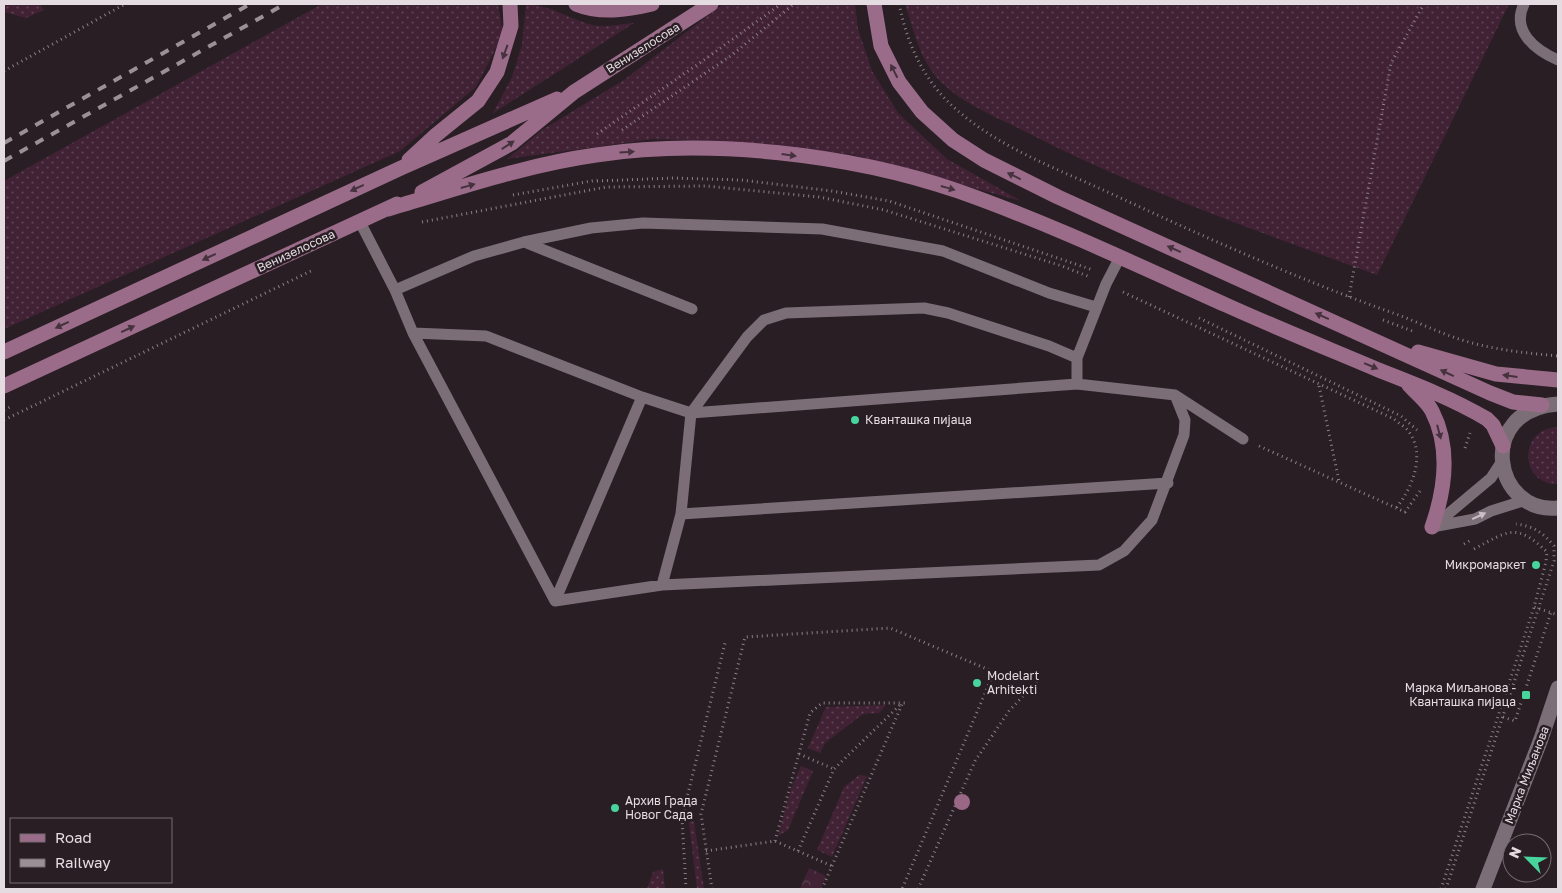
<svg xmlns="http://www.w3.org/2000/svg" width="1562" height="893" viewBox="0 0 1562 893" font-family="'Golos Text',sans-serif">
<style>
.grass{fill:url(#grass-dots)}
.park{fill:url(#park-crowns)}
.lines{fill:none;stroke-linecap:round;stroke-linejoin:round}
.path{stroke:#8a8085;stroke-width:3;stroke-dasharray:1 4;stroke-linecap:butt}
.service{stroke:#7c6e76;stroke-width:11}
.tertiary{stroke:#7c6e76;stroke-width:15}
.secondary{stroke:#9a6c89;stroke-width:15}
.rail{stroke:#9a9095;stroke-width:4;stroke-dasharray:9 9;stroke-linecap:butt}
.tree{fill:#9a6886}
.oneway{fill:#46323e}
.oneway2{fill:#cac0c6}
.poi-dot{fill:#47d49d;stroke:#2a1e25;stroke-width:2}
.labels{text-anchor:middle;stroke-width:5;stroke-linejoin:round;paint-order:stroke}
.street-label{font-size:12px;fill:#e4dce0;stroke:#2a1e25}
.poi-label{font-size:12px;fill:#e4dce0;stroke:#2a1e25;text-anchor:start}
</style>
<defs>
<pattern id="grass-dots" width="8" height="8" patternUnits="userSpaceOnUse" patternTransform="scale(1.25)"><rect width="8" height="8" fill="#412235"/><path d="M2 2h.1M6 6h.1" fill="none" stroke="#5c4252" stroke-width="1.8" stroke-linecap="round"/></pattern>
<pattern id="park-crowns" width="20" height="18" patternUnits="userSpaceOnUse" patternTransform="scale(1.25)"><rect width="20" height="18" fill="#412235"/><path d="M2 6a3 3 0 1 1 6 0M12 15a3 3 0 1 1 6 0" fill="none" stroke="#5c4252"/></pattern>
</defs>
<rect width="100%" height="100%" fill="#2a1e25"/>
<path class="grass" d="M 4,4 L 40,4 L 44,10 L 26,18 L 4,12 Z
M 322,4 L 498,4 L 503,34 L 476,87 L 400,151 L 4,329 L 4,181 Z
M 526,4 C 547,4 570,19 592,25 C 604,28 622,24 634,23 L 493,113 L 512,77 L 522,45 Z
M 723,4 L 855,4 L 858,29 L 872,71 L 898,113 L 947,159 L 1021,201 L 854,155 L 762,144 L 654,139 L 507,159 L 542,130 L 624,80 Z
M 905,4 L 1509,4 L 1377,275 C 1258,231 1138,190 1026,132 C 997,117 964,105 941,82 C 920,61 914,31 905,4 Z
M 1558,427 L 1558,484 C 1519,485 1518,428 1558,427 Z
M 886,705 L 879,713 L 863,714 L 825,743 L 820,753 L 808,748 L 826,707 Z
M 801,766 L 813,771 L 788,830 L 778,836 L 791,789 Z
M 859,775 L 867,776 L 832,857 L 817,850 L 844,787 Z
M 693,815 L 704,889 L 697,889 L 689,823 Z
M 663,869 L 665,889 L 647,889 L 653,872 Z"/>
<path class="park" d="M 809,868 L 826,876 L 821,889 L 800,889 Z"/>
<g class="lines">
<path class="path" d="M 899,4 C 908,46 924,82 958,111 C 1002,149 1060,170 1112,194 C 1204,237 1298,279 1393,313 C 1416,321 1439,333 1462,340 C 1494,350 1526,353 1558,356
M 4,71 L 125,4
M 622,130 L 732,55 L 794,4
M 597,134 L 704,60 L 781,4
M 597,181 L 673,178 L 741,180 L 832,191 L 889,201 L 1093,270
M 513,195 L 597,180
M 422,222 L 606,187 L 706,186 L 819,197 L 884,210 L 1062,266 L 1090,277
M 1123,292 L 1394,419 C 1398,423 1406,427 1409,432 C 1426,455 1412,489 1396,508
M 1349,297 L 1391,63 L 1424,4
M 1199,318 L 1401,416 L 1417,430
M 1383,320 L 1415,332
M 1319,386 L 1339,481
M 4,410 L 12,406
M 4,420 L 313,270
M 1259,446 L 1405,512 L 1420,491
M 1465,448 L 1470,433
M 1464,544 L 1471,540
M 1474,549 C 1508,531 1516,522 1547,552 L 1546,562 L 1534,607 L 1558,615
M 1503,717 L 1515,721 L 1551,612
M 799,754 L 834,769
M 775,841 L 810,713 L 822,703 L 906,703
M 706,851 L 775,841 L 832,866
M 798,851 L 834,769 L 902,703
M 686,889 L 682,818 L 725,643
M 712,889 L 701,814 L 745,637 L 890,628 L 994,672 L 902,889
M 822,889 L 903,702
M 918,889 L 975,761 L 1009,711 L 1040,678
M 1441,889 L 1534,607
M 1446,889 L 1554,561 L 1554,546 C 1543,533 1534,526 1516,524"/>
<path class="service" d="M 1524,4 C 1511,31 1535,50 1558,60
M 360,222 L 395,290 L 413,333 L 555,601 L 662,585 L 681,514 L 691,413 L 747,337 L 764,320 L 786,313 L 924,308 L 948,313 L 1049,346 L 1077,358
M 524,242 L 692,309
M 395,290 L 474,256 L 524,242 L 591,228 L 643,223 L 822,229 L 943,251 L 1049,293 L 1096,307
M 413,333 L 486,336 L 642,397 L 691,413 L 1077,384 L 1077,358 L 1106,284 L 1120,257
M 1077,384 L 1175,395 L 1243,439
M 681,514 L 1168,483
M 1435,525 L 1491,478 L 1502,461
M 1432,527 L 1475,519 L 1491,511 L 1526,500
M 662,585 L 1099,565 L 1124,551 L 1152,520 L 1184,435 L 1185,420 L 1175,395
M 555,601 L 642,397"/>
<path class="tertiary" d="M 1558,404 C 1474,410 1494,515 1558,508
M 1483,889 L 1541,739 L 1558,688"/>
<path class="secondary" d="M 576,4 C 600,14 627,10 652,4
M 874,4 L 881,46 L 899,82 L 922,112 L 953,140 L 984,160 L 1058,197 L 1490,393 L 1513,402 L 1542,405
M 409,160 L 436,135 L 478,101 L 497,72 L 511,26 L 510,4
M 422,192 L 512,143 L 574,92 L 711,4
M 388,209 C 457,189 525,165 596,155 C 709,138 850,154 958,191 C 1049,223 1137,265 1226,305 C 1277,328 1329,349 1381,371 C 1417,385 1453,399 1487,419 L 1493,425 L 1503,446
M 4,352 L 401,168 L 557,99
M 1418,352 L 1496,374 L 1558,380
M 1409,385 C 1416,393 1427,401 1432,411 C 1451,448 1445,490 1432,527
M 4,386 L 397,204"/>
<path class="rail" d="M 4,143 L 250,4
M 4,161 L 285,4"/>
</g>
<circle class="tree" cx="962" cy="802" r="8"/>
<defs><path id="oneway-solid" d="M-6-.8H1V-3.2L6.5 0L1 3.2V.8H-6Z" transform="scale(1.25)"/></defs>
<g class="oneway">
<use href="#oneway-solid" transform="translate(505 52) rotate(110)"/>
<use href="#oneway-solid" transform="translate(894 71) rotate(-117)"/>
<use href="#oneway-solid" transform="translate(508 145) rotate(-33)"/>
<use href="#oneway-solid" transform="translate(627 152) rotate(-4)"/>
<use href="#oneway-solid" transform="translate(789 155) rotate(8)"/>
<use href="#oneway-solid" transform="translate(1014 176) rotate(-154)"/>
<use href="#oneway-solid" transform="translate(468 186) rotate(-16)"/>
<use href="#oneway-solid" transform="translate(357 188) rotate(155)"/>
<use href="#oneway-solid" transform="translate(948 188) rotate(16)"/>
<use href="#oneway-solid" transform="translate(1174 249) rotate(-156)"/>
<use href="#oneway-solid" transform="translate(209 257) rotate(155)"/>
<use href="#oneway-solid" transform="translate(1322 316) rotate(-156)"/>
<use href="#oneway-solid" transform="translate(62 325) rotate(155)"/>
<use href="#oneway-solid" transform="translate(128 329) rotate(-25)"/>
<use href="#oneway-solid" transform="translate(1371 366) rotate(23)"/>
<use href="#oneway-solid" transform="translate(1447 373) rotate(-155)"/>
<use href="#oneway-solid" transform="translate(1510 376) rotate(-172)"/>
<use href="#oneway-solid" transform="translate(1439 432) rotate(75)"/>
</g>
<use class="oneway2" href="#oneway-solid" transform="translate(1479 516) rotate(-25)"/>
<g class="poi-dot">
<circle cx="855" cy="420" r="5"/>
<circle cx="1536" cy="565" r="5"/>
<circle cx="977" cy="683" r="5"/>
<rect x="1521" y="690" width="10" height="10" rx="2.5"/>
<circle cx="615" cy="808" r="5"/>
</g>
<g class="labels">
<g class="street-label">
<text transform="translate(643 48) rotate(-32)" y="4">Венизелосова</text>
<text transform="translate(296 251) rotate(-25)" y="4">Венизелосова</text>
<text transform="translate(1527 775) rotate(-69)" y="4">Марка Миљанова</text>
</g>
<g class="poi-label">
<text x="865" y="424">Кванташка пијаца</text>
<text x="1526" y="569" text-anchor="end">Микромаркет</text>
<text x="987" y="680">Modelart<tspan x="987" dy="14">Arhitekti</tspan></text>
<text x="1516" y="692" text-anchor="end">Марка Миљанова -<tspan x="1516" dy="14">Кванташка пијаца</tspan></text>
<text x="625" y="805">Архив Града<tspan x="625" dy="14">Новог Сада</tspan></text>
</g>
</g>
<rect width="1562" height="893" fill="none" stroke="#e4dce0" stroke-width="10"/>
<rect x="10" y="818" width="162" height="65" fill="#2a1e25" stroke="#746a70"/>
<rect x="20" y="834" width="25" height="8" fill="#9a6c89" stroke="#746a70"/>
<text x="55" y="843" font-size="15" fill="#e4dce0">Road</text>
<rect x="20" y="859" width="25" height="8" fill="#9a9095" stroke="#746a70"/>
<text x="55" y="868" font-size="15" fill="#e4dce0">Railway</text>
<g transform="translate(1527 858) rotate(294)"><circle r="24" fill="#2a1e25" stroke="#746a70"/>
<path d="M0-4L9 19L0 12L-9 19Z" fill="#47d49d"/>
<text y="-8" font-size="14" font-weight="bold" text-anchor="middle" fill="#e4dce0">N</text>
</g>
</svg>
